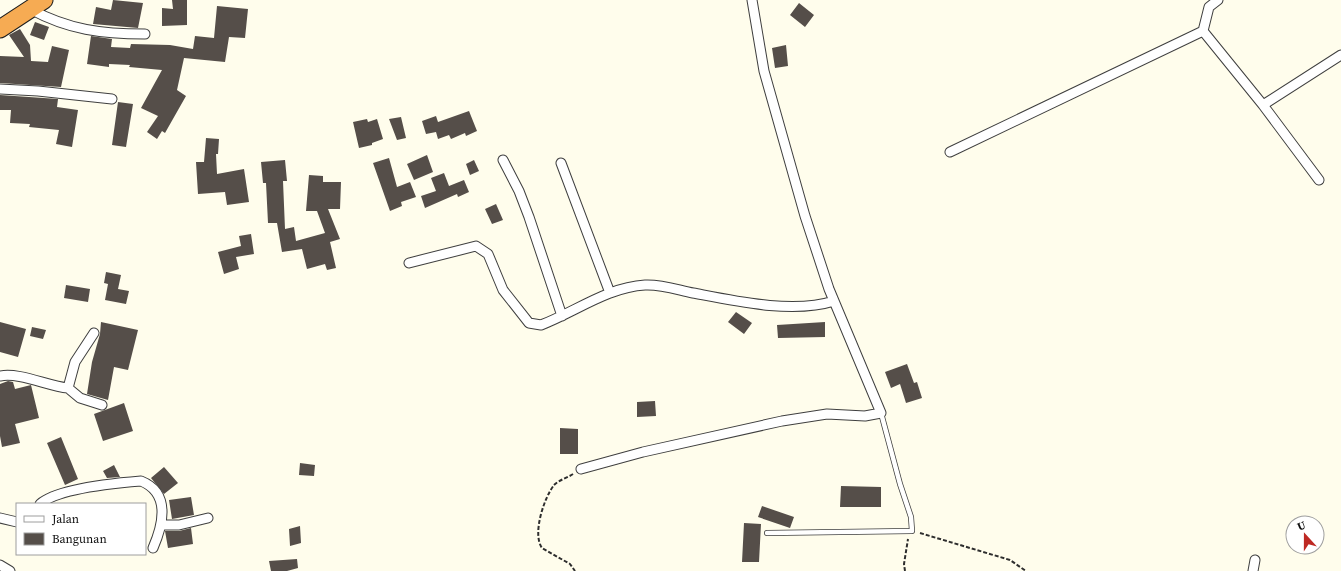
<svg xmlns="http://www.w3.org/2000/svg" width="1341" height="571" viewBox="0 0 1341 571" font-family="'Source Serif 4',serif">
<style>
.building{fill:#554e49}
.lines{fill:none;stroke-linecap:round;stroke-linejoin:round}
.lane-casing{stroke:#3f3f3f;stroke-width:6}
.street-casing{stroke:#3f3f3f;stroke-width:11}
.highway-casing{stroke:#1d1d1d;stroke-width:19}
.path{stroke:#2e2e2e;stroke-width:2;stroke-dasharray:4 2;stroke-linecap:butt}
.lane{stroke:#fff;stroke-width:4.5}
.street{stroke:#fff;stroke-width:9}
.highway{stroke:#f6ab53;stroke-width:17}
</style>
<rect width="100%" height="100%" fill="#fffdec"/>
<path class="building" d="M 113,0 L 143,3 L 138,28 L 93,24 L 96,7 L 111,10 Z
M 172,0 L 187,0 L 187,25 L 162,26 L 162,8 L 173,9 Z
M 799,3 L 814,15 L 805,27 L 790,15 Z
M 217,6 L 248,9 L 245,38 L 229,37 L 225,62 L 184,58 L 177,90 L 186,96 L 165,133 L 162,131 L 157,139 L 147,132 L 158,116 L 141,108 L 162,70 L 129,67 L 130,65 L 109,64 L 109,67 L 87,64 L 91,36 L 112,39 L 111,47 L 130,48 L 131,44 L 170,45 L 193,49 L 195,36 L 214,38 Z
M 35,22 L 49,27 L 44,40 L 30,35 Z
M 20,29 L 30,45 L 31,61 L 48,62 L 52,46 L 69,50 L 61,87 L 0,83 L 0,56 L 24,57 L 9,35 Z
M 786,45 L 788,66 L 775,68 L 772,48 Z
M 0,95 L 58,99 L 57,107 L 78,110 L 72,147 L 56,144 L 59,130 L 29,127 L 30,124 L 10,123 L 11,110 L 0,110 Z
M 118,102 L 133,104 L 126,147 L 112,145 Z
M 469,111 L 477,131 L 466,136 L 465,133 L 451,139 L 449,135 L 438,139 L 436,132 L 426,134 L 422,121 L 436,116 L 438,122 Z
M 401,117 L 406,138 L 397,140 L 389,119 Z
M 367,119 L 368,122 L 377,119 L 383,139 L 372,143 L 372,145 L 359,148 L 353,122 Z
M 206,138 L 219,139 L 218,154 L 216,154 L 217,174 L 244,169 L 249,202 L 227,205 L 225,192 L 198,194 L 196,162 L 204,162 Z
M 427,155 L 433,172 L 414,180 L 407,164 Z
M 389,158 L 397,187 L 410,182 L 416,197 L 401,202 L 402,206 L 390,211 L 373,163 Z
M 285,160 L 287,181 L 283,181 L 285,229 L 294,227 L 296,241 L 325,233 L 317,211 L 306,211 L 309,175 L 323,176 L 323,182 L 341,182 L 340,209 L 328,209 L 340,239 L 330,242 L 336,268 L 327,270 L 325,264 L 307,269 L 302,249 L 282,252 L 277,223 L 268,223 L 266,183 L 263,183 L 261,162 Z
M 474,160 L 479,171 L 470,175 L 466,164 Z
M 444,173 L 449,186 L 464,180 L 469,192 L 458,197 L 457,194 L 425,208 L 421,196 L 436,191 L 431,178 Z
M 496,204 L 503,220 L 492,224 L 485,209 Z
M 251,234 L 254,254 L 236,257 L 239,269 L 224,274 L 218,252 L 241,246 L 239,236 Z
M 106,272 L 121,275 L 118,289 L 129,291 L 126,304 L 105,300 L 108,284 L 104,283 Z
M 66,285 L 90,289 L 88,302 L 64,298 Z
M 736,312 L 752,323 L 744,334 L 728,322 Z
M 0,322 L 26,329 L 18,357 L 0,352 Z
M 101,322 L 138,330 L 128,370 L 114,367 L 108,400 L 87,394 L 92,362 L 100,334 Z
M 825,322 L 825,337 L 778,338 L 777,325 Z
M 32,327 L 46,330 L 43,339 L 30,336 Z
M 907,364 L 914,383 L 917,382 L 922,398 L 906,403 L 900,384 L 891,388 L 885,372 Z
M 8,381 L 13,382 L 15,389 L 31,385 L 39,418 L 15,424 L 20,443 L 2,447 L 0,436 L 0,384 Z
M 655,401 L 656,416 L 637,417 L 637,402 Z
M 124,403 L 133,431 L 103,441 L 94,414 Z
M 560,428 L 578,429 L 578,454 L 560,454 Z
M 61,437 L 78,479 L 65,485 L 47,443 Z
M 300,463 L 315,465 L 314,476 L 299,475 Z
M 114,465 L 120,477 L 107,478 L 103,471 Z
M 164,467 L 178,483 L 164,494 L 151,478 Z
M 841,486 L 881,487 L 881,507 L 840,507 Z
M 191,497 L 194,515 L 172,519 L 169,500 Z
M 762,506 L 794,517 L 790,528 L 758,517 Z
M 744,523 L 761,524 L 759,562 L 742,562 Z
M 300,526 L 301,543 L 290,546 L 289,529 Z
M 191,528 L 193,544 L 168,548 L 165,531 L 179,531 Z
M 297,559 L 298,568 L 287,571 L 271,571 L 269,561 Z"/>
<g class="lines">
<defs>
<path id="lane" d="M 767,533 L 912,531 L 911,517 L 900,484 L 881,413"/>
<path id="street" d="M 30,9 C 69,30 102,34 145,34
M 1203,31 L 1263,105 L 1319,180
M 0,89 L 38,91 L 112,99
M 1263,105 L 1341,55
M 950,152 L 1203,31 L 1209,7 L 1218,0
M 503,160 L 519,191 L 529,217 L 562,316
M 561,163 L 610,293
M 409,263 L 476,246 L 488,254 L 503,290 L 529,323 L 541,325 C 575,312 608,287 645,285 C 661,284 678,290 693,293 C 735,301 793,314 834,301
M 0,376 C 19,372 48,386 68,388 L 75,362 L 94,333
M 68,388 L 80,398 L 102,405
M 581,469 L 643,452 L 782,421 L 827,414 L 865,416 L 881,413 L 829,289 L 805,216 L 764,71 L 752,0
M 40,504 C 58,488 116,483 141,481 C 171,493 163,525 153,548
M 0,518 L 17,522
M 161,525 L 179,525 L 208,518
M 0,565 L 10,571
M 1253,571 L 1255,560"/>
<path id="highway" d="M 0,29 L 44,0"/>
</defs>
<use href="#lane" class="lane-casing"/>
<use href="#street" class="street-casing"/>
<use href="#highway" class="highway-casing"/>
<path class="path" d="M 573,474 C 567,478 559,480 554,485 C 544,498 532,534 542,548 L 570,564 L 575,571
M 920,533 L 1010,560 L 1026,571
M 905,571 L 904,564 L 908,539"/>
<use href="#lane" class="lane"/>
<use href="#street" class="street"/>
<use href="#highway" class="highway"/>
</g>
<rect x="16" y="503" width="130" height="52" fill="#ffffff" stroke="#9e9e9e"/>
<rect x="24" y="516" width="20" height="6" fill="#ffffff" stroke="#9e9e9e"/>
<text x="52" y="523" font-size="12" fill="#0c0c0c">Jalan</text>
<rect x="24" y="533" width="20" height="12" fill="#554e49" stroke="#9e9e9e"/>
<text x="52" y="543" font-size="12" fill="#0c0c0c">Bangunan</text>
<g transform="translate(1305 535) rotate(339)"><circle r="19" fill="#ffffff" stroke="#9e9e9e"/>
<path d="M0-3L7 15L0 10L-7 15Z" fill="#be2923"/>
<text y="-6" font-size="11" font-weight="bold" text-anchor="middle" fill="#0c0c0c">U</text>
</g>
</svg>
